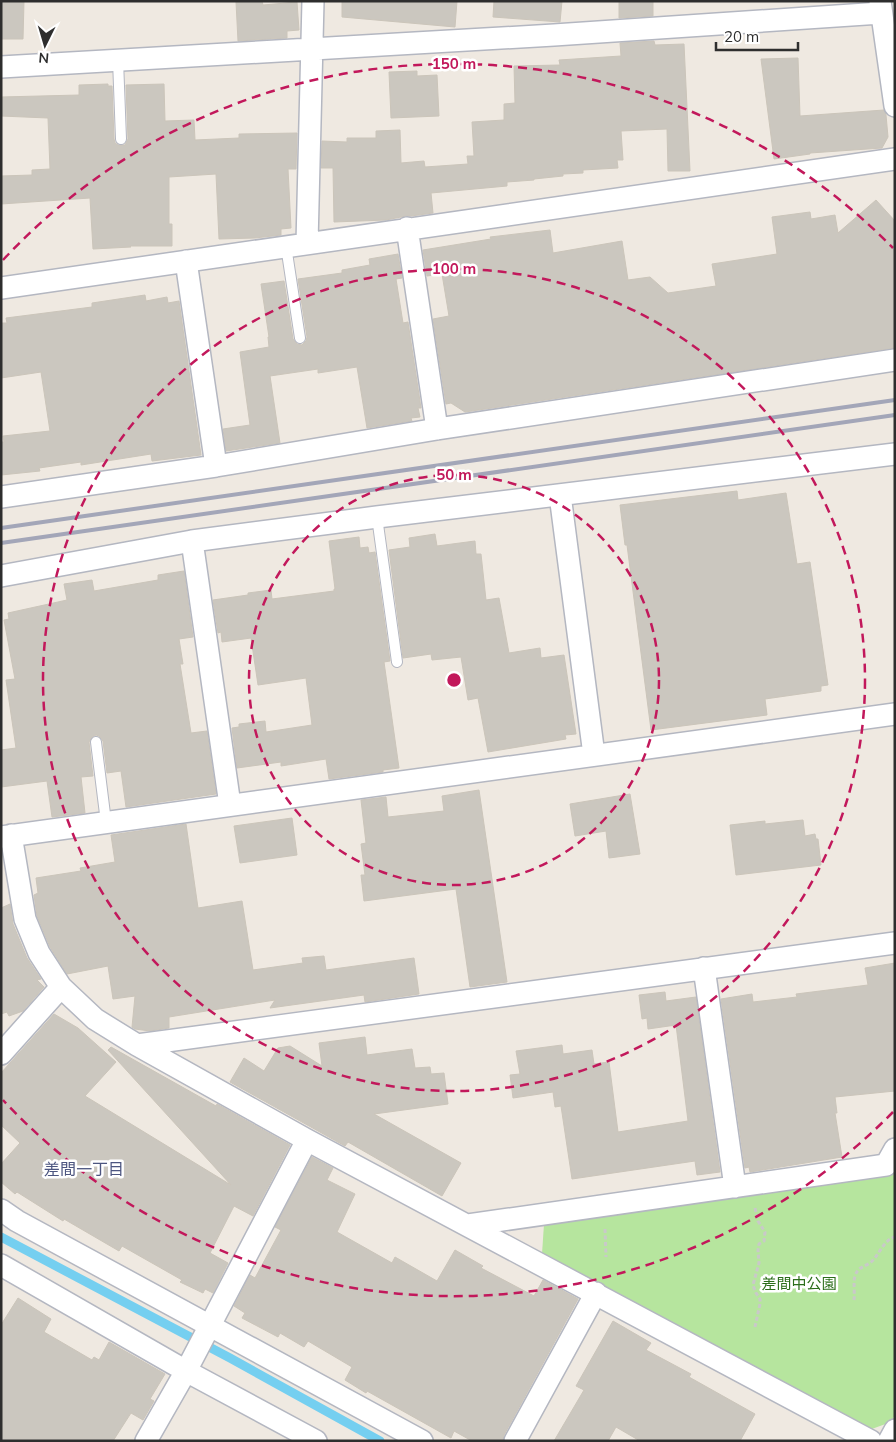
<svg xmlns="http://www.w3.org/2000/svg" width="896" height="1442" viewBox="0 0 896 1442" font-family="Mulish,'Noto Sans JP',sans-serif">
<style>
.green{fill:#b6e59e}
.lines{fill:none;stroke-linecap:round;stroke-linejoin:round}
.stream{stroke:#75cff0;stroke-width:9}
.building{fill:#cbc7bf;stroke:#cbc5ba}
.lane-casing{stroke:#b4b7c1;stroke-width:12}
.street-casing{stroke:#b4b7c1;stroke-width:24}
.path{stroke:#c9c9c9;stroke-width:3;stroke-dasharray:4 2.5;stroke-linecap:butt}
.lane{stroke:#fff;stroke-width:10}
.street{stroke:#fff;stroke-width:21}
.rail{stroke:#a3a6b8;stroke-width:4}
.ring{fill:none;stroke:#c2185b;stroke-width:2.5;stroke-dasharray:9 6}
.labels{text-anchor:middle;stroke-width:5;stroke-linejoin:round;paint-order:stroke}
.park-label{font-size:15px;fill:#2c6e1b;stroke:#fff}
.neighbourhood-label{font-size:16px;fill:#4d5680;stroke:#fff}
.centre{fill:#c2185b;stroke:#fff;stroke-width:2.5}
.ring-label{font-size:15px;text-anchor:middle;font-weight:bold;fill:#c2185b;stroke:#fff;stroke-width:5;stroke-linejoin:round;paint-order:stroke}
</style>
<rect width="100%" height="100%" fill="#efe9e1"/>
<path class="green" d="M 895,1173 L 895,1415 L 891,1422 L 869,1430 L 542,1254 L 544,1224 Z"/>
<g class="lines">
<path class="stream" d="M 1,1237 L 230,1358 L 380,1441"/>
</g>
<path class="building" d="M 1,1 L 24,1 L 23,39 L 1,39 Z
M 262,1 L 263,5 L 297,2 L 299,30 L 287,31 L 287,38 L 238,41 L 236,2 Z
M 342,1 L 457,1 L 455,27 L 342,17 Z
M 494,1 L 562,1 L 560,22 L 493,17 Z
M 619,1 L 653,1 L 653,16 L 619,18 Z
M 654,41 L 655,45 L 684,44 L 690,171 L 668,171 L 667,129 L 621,131 L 623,160 L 617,160 L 618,168 L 583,170 L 583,173 L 563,174 L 563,176 L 534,179 L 534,180 L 507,182 L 507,186 L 431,193 L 433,213 L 411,216 L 406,216 L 386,220 L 334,222 L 333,168 L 321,168 L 322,141 L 347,142 L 347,138 L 376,138 L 376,131 L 400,130 L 401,163 L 424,161 L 425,167 L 468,164 L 467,156 L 474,156 L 472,122 L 504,120 L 504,104 L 515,103 L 514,66 L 560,65 L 559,60 L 621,56 L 620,43 Z
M 798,58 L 800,116 L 884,110 L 886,115 L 888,137 L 882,148 L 810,153 L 810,154 L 774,159 L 761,59 Z
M 417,71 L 417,76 L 437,75 L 439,116 L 391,118 L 389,72 Z
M 108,84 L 108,86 L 112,86 L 114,139 L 115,143 L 118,145 L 125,145 L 128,139 L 126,85 L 164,84 L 165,121 L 194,120 L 195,140 L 239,138 L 239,134 L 297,133 L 296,169 L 288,169 L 291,228 L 281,229 L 281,235 L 255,238 L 219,239 L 216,174 L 169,177 L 169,224 L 172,224 L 172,246 L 130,246 L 131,247 L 93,249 L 90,198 L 1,204 L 1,176 L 32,175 L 32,170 L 50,169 L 48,118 L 1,116 L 1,97 L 79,95 L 79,85 Z
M 876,200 L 895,221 L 895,348 L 465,412 L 451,403 L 446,404 L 433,319 L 449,316 L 442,274 L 427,276 L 423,250 L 491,239 L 490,237 L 550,230 L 553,253 L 622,241 L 628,280 L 650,277 L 668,293 L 716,286 L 712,264 L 777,254 L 772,217 L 810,212 L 811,219 L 835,215 L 838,233 Z
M 398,254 L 402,278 L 396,279 L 403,323 L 408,322 L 421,408 L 418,408 L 420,417 L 411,418 L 412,421 L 367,428 L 357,367 L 318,373 L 318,369 L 270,376 L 280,443 L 226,451 L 223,429 L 250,425 L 240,352 L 269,347 L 268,337 L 269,337 L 261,284 L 284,281 L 293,339 L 297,344 L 302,345 L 306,341 L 307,337 L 298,279 L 342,273 L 342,270 L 370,265 L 369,259 Z
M 145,295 L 146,301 L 167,297 L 168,303 L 179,301 L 201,455 L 152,461 L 151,454 L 81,465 L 81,462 L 39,468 L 40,471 L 1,475 L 1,442 L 4,442 L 3,436 L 50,431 L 41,372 L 1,378 L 1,323 L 7,323 L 6,318 L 92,307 L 92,303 Z
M 737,491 L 738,500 L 786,493 L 797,564 L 810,562 L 828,685 L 821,686 L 821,691 L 765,699 L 767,715 L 651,730 L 627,545 L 625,545 L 620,505 Z
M 435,534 L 437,546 L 475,541 L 476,554 L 481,554 L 486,600 L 499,598 L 509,653 L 540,648 L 541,658 L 564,655 L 576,734 L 565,735 L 566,739 L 488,752 L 478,698 L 468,700 L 461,657 L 432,660 L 431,654 L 403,658 L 389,550 L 410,547 L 409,538 Z
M 359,537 L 360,548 L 368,547 L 369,553 L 375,552 L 390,661 L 384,662 L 399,768 L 383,770 L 383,772 L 329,779 L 326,759 L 281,766 L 281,762 L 237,768 L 232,728 L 239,727 L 239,724 L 265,721 L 266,732 L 312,725 L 306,678 L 258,685 L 251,638 L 222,642 L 221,632 L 218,633 L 213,600 L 248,595 L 248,593 L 271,590 L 272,599 L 334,591 L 334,589 L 335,589 L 329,541 Z
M 184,571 L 193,637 L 179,639 L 183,664 L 180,664 L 191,733 L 207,731 L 216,794 L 126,807 L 121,771 L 107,773 L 103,741 L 99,736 L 96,735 L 92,737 L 89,742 L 93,776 L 81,777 L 85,813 L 52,817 L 47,781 L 1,787 L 1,750 L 16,748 L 6,680 L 15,679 L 4,620 L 9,619 L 8,613 L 67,600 L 64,584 L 92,580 L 94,591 L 158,580 L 158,575 Z
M 479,790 L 507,982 L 470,987 L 456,889 L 364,901 L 361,875 L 365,875 L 361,844 L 366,843 L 361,800 L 386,797 L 388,817 L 444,811 L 442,796 Z
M 630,794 L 640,854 L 609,858 L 606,831 L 575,836 L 570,804 Z
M 292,818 L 297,855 L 240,863 L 234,826 Z
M 803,820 L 805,836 L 815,834 L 816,839 L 818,839 L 821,865 L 736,875 L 730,825 L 765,821 L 765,824 Z
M 186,824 L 198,908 L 242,901 L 253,970 L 303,963 L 302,958 L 324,956 L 326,970 L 414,958 L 419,994 L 365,1002 L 364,995 L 270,1008 L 275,1000 L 169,1017 L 169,1028 L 150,1031 L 135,1029 L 132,1027 L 135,996 L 113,999 L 108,966 L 67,974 L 50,947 L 37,916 L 34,895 L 38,893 L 36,878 L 81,871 L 80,868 L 115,862 L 111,835 Z
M 10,904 L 13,924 L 27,958 L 41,979 L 37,980 L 44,987 L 23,1011 L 9,1016 L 7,1012 L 1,1014 L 1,908 Z
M 895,963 L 895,1091 L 835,1097 L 837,1113 L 835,1113 L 842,1157 L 750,1172 L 749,1167 L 745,1168 L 721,999 L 752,994 L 753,1002 L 797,997 L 796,994 L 868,985 L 865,968 Z
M 665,992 L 666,1001 L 696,997 L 720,1172 L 697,1175 L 695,1161 L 572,1179 L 561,1106 L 555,1107 L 553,1092 L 513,1098 L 510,1075 L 520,1074 L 516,1051 L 562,1045 L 563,1054 L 592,1050 L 594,1064 L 609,1062 L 618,1132 L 688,1121 L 676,1025 L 648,1029 L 647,1018 L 642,1019 L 639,995 Z
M 54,1014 L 78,1028 L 116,1062 L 85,1096 L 231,1185 L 108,1050 L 111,1047 L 216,1106 L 217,1104 L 290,1145 L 253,1216 L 234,1206 L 210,1253 L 228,1263 L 213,1293 L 205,1289 L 203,1293 L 180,1282 L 182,1280 L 122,1246 L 119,1251 L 64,1219 L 63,1221 L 17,1192 L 15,1194 L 1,1182 L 1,1164 L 20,1143 L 1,1125 L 1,1073 Z
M 365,1037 L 367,1055 L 412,1049 L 415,1068 L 430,1067 L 431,1074 L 444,1073 L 448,1104 L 374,1114 L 461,1163 L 442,1196 L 348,1142 L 345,1146 L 230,1082 L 244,1058 L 264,1071 L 278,1048 L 290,1046 L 322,1066 L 319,1043 Z
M 312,1157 L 333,1168 L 327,1180 L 355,1194 L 337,1232 L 392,1263 L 395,1257 L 437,1281 L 455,1250 L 483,1266 L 481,1268 L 534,1296 L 543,1280 L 578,1299 L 504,1435 L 503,1441 L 472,1441 L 454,1431 L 451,1438 L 367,1391 L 366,1393 L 345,1380 L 352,1367 L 308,1341 L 304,1347 L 280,1333 L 278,1337 L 242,1318 L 245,1313 L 234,1306 L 250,1275 L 255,1278 L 281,1230 L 275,1227 Z
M 18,1298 L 51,1319 L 44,1332 L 92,1360 L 94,1357 L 99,1360 L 109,1342 L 165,1374 L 150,1399 L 154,1401 L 143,1420 L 131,1413 L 113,1441 L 1,1441 L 1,1325 Z
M 613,1321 L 651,1343 L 646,1350 L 691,1374 L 689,1377 L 755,1414 L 740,1441 L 640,1441 L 616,1427 L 608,1441 L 554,1441 L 584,1390 L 576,1386 Z"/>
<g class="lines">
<defs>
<path id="lane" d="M 118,60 L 121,139
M 286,246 L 300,338
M 377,517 L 397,662
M 96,742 L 106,822"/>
<path id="street" d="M 880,1 L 895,106
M 1,67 L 554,35 L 881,13
M 407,228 L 437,429
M 307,243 L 313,1
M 186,261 L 216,466
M 1,288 L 895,159
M 560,495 L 594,755
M 1,497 L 216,466 L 437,429 L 895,360
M 192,541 L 230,805
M 1,576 L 192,541 L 377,517 L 895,454
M 11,835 L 25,919 L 39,953 L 61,987 L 95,1019 L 137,1045 L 307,1140 L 871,1441
M 1,837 L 895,714
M 704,968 L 735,1187
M 137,1045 L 895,943
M 1,1054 L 61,987
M 1,1210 L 17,1221 L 422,1441
M 468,1225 L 886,1165 L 895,1149
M 1,1265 L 186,1371 L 316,1441
M 146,1441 L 186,1371 L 307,1140
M 515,1441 L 596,1293
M 889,1441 L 895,1430"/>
</defs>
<use href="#lane" class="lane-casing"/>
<use href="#street" class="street-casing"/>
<path class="path" d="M 605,1229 L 606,1257
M 854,1300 C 855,1293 853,1283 855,1276 C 858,1267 864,1267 870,1263 C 879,1256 883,1240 895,1237
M 755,1327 L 760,1304 L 760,1299 L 756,1293 L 753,1285 L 759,1263 L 758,1250 L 759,1244 L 764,1241 L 765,1232 L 758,1221 L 755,1208"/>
<use href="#lane" class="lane"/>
<use href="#street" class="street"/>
<path class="rail" d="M 1,528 L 895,400
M 1,543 L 895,415"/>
</g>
<g class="ring">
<circle cx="454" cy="680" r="205"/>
<circle cx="454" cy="680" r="411"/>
<path d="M893 1112A616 616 0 0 1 3 1100M3 260A616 616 0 0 1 893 248"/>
</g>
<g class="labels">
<g class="park-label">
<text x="799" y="1289">差間中公園</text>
</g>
<g class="neighbourhood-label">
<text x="84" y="1175">差間一丁目</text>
</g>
</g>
<circle cx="454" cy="680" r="8" class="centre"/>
<g class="ring-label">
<text x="454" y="69">150 m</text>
<text x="454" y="274">100 m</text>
<text x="454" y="480">50 m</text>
</g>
<rect width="896" height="1442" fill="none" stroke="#2e2e2e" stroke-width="5"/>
<g transform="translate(45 45) rotate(185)" stroke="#ffffff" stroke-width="4" paint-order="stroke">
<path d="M0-4L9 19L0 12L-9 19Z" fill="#2e2e2e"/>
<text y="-8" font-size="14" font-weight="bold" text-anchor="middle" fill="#2e2e2e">N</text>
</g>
<path d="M716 42v8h82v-8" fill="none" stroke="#2e2e2e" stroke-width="2.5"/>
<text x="724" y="42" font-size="15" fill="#2e2e2e" stroke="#ffffff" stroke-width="4" paint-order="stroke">20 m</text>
</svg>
